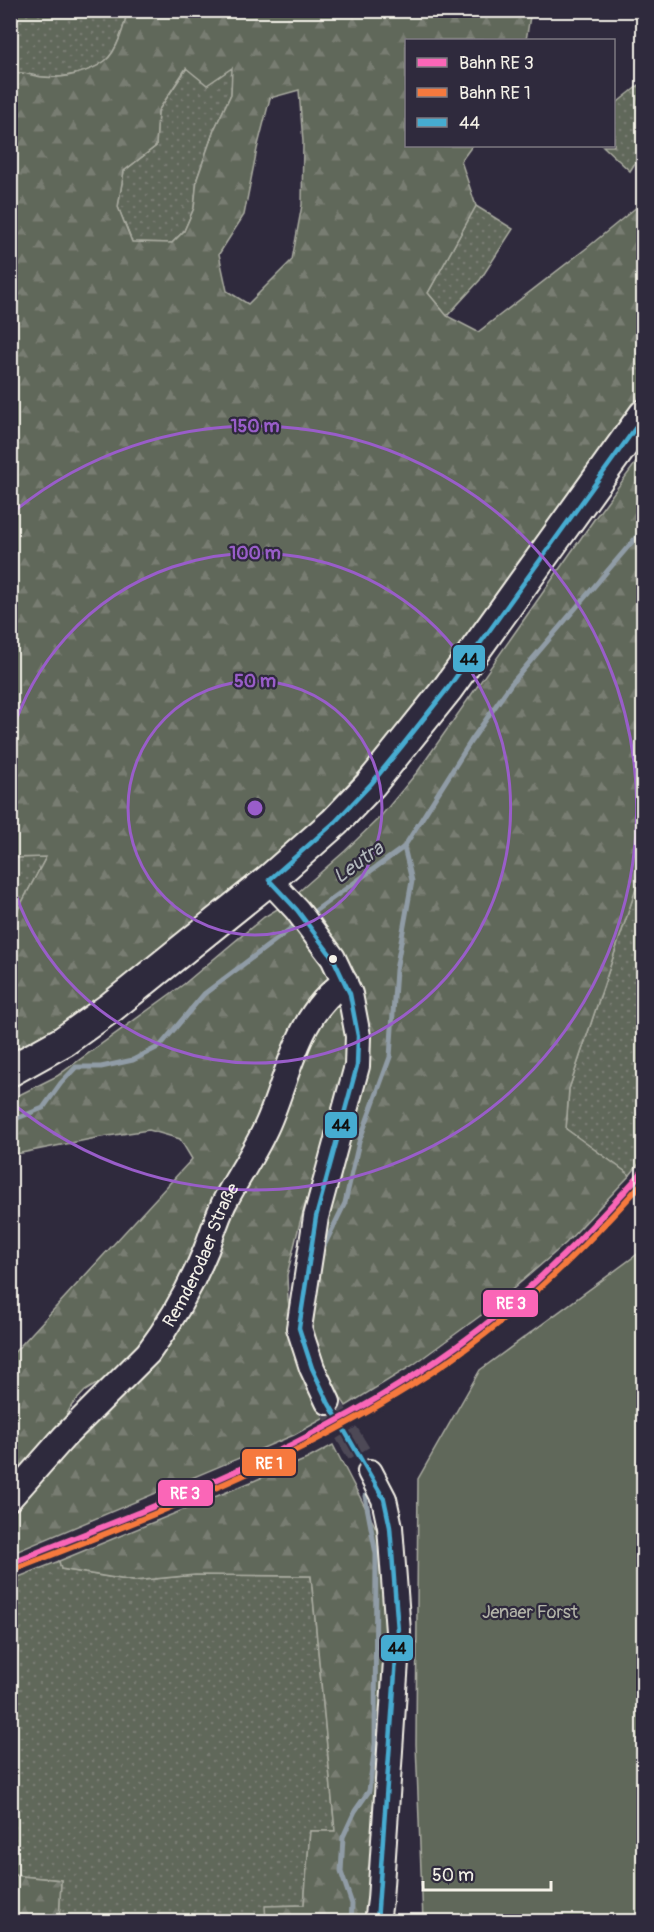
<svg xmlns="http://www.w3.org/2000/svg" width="654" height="1932" viewBox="0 0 654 1932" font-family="Pangolin,sans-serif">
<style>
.grass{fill:url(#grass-dots);stroke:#aaaca1;stroke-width:1.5}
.forest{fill:url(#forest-firs);stroke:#aaaca1;stroke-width:1.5;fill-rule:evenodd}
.park{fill:#61675a;stroke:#aaaca1;stroke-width:1.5}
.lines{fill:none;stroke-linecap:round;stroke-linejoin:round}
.stream{stroke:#909ca6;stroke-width:5}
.tertiary-tunnel{stroke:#4d4857;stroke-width:24;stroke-dasharray:24 12;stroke-linecap:butt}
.tertiary-casing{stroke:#f4f1e8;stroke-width:28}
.primary-casing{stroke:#f4f1e8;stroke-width:34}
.tertiary{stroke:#2f2a3d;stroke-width:24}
.primary{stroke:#2f2a3d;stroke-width:30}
.bus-1-casing{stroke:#2f2a3d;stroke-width:9}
.bus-1{stroke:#46acd1;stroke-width:4.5}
.rail-1-casing{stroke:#2f2a3d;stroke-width:10}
.rail-2-casing{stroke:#2f2a3d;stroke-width:10}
.rail-1{stroke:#fa66b7;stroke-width:6}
.rail-2{stroke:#f6793e;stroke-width:6}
.ring{fill:none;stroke:#995dc9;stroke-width:3}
.bus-dot{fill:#f4f1e8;stroke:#2f2a3d;stroke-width:2}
.labels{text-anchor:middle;stroke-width:4.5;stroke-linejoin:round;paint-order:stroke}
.street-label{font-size:18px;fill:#f4f1e8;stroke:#2f2a3d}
.park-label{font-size:18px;fill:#b2b3a8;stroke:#2f2a3d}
.water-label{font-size:20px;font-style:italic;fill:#b2b8bc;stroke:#2f2a3d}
.centre{fill:#995dc9;stroke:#2f2a3d;stroke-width:3}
.ring-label{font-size:18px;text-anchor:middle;font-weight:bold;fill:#995dc9;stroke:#2f2a3d;stroke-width:4.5;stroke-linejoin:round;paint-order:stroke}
.line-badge{stroke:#2f2a3d;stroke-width:2}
.badge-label{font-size:16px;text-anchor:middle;font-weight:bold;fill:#fff}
.pale-badge-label{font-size:16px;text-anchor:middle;font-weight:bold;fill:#111}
</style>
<defs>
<pattern id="grass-dots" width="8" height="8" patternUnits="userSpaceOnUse" patternTransform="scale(1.5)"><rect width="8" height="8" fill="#61675a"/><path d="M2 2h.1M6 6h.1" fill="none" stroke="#787d72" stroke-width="1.8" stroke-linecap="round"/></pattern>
<pattern id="forest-firs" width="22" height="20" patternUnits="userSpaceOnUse" patternTransform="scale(1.5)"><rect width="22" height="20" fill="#61675a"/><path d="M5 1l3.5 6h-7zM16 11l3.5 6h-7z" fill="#787d72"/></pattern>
</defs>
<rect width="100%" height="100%" fill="#2f2a3d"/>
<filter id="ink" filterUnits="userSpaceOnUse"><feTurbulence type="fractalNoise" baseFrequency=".0167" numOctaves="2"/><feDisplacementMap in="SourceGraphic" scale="12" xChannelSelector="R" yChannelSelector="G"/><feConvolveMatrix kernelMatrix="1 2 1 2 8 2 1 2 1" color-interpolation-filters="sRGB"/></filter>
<g filter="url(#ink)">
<path class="grass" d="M 10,11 L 127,11 C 125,25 117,52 105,61 C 89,73 62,79 42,77 C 31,76 21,70 11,75 Z
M 187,68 L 233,68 L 231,94 L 214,130 L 197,179 L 194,208 L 184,231 L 172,243 L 132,242 L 118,207 L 124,171 L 156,146 L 158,111 Z
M 643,82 L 643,151 L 630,171 L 603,146 L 614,146 L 614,105 Z
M 476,206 L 513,229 L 480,280 L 447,316 L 428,293 Z
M 46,857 L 11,923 L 11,858 Z
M 643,868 L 643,1159 L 630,1175 L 566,1129 L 569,1089 Z
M 59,1561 L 61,1569 L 133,1581 L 195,1575 L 311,1576 L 335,1831 L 310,1831 L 304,1905 L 266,1906 L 266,1921 L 59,1921 L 61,1880 L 11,1875 L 10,1747 L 18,1644 L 11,1623 L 11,1580 Z"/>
<path class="forest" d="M 127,11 L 531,11 L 526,40 L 406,40 L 406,146 L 472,146 L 461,161 L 476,206 L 428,293 L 447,316 L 478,332 L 588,247 L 644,201 L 643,400 L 455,659 L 380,750 L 320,814 L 260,870 L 103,997 L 11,1058 L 11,923 L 46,857 L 10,858 L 10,75 C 21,70 31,76 42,77 C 62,79 89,73 105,61 C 117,52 125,25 127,11 ZM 186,68 L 207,85 L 232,68 L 231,94 L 214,130 L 197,179 L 194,208 L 184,231 L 172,243 L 132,242 L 118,207 L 124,171 L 156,146 L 158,111 ZM 299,90 L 303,142 L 302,205 L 292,260 L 248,304 L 227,291 L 219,254 L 244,215 L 257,149 L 270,98 Z
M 643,453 L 643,868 L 569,1089 L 566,1129 L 630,1175 L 566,1243 L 491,1308 L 413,1365 L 346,1406 L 326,1375 L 311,1326 L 327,1219 L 361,1095 L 354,978 L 333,938 L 296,894 L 345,851 L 381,816 L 418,771 L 595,518 Z
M 279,908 L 315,948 L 330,979 L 204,1247 L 124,1372 L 103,1380 L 85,1391 L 72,1405 L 63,1421 L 11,1494 L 10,1357 L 192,1159 L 180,1139 L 149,1130 L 101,1137 L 11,1155 L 11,1099 L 57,1076 L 184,984 L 264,917 Z
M 340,998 L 351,1057 L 300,1222 L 287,1275 L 288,1300 L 292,1319 L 304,1357 L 330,1415 L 294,1435 L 11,1554 L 10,1503 L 139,1366 L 296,1054 Z
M 333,1445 L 378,1532 L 391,1628 L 366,1921 L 266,1921 L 265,1906 L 304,1905 L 310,1831 L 335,1831 L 311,1576 L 195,1575 L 133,1581 L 61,1569 L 59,1561 L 307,1459 Z
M 18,1644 L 11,1746 L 11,1646 Z
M 11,1875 L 61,1880 L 59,1921 L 11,1921 Z"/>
<path class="park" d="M 643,1250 L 643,1921 L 423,1921 L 416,1744 L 418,1479 L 480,1370 Z"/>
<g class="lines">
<path class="stream" d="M 308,916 L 404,847 L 471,741 L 511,684 L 644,528
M 10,1121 L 43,1108 L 61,1083 L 76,1067 L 101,1067 L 133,1060 L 160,1046 L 204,994 L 298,923
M 322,1250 L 345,1203 L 359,1142 L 390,1057 L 396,970 L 412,881 L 404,847
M 351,1922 L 352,1904 L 341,1872 L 343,1837 L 355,1811 L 369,1791 L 375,1745 L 376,1554 L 365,1496"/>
<path class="tertiary-tunnel" d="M 328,1402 L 370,1472"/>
<defs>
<g id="tertiary">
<path d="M 269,880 L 297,910 L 333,958 L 350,994 L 358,1036 L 357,1066 L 316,1217 L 299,1328 L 312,1368 L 328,1402"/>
<path d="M 370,1472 L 384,1499 L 390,1527 L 398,1631 L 380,1900 L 377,1922"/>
<path id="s1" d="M 10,1498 L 64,1437 L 148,1353 C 172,1321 191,1286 206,1250 C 212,1234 217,1218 224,1203 C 238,1176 256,1151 268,1123 C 289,1075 297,1014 345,982"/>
</g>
<path id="primary" d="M 10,1071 L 64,1041 L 110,1008 L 269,880 L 335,822 L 371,784 L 448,688 L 644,415"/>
</defs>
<use href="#tertiary" class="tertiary-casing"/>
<use href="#primary" class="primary-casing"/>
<use href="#tertiary" class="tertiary"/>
<use href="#primary" class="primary"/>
<defs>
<path id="bus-1" d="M 269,880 L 297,910 L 333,958 L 350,994 L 358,1036 L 357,1066 L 316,1217 L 299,1328 L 312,1368 L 328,1402 L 384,1499 L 390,1527 L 398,1631 L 377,1922
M 269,880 L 335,822 L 371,784 L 402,746 L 448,688 L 644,416"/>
</defs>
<use href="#bus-1" class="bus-1-casing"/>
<use href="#bus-1" class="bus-1"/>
<defs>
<path id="rail-1" d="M 10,1563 C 173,1500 342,1436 481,1328 C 541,1281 593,1227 644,1170"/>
<path id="rail-2" d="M 13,1570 C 165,1511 320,1451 454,1357 C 525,1307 586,1246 644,1181"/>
</defs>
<use href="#rail-1" class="rail-1-casing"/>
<use href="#rail-2" class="rail-2-casing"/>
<use href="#rail-1" class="rail-1"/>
<use href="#rail-2" class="rail-2"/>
</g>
</g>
<g class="ring">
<circle cx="255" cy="808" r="127"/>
<path d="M11 736A255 255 0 1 1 11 880"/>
<path d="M12 513A382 382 0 1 1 12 1103"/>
</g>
<circle class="bus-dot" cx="333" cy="959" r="5"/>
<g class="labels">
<g class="street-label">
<text dy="6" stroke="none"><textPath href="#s1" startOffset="312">Remderodaer Straße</textPath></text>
</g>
<g class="park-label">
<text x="530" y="1618">Jenaer Forst</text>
</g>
<g class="water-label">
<text transform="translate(358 862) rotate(-36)" y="7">Leutra</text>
</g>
</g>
<circle cx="255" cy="808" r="9" class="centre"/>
<g class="ring-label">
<text x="255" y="432">150 m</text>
<text x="255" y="559">100 m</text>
<text x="255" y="687">50 m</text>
</g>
<g class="line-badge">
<rect x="452" y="644" width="34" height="29" rx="6" fill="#46acd1"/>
<rect x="324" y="1111" width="34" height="28" rx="6" fill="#46acd1"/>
<rect x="482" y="1289" width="57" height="29" rx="6" fill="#fa66b7"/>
<rect x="241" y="1448" width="56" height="29" rx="6" fill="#f6793e"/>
<rect x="157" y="1479" width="57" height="28" rx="6" fill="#fa66b7"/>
<rect x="380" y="1634" width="34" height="28" rx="6" fill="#46acd1"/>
</g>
<g class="badge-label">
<text x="511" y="1309">RE 3</text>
<text x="269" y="1469">RE 1</text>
<text x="185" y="1499">RE 3</text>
</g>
<g class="pale-badge-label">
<text x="469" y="665">44</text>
<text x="341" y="1131">44</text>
<text x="397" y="1654">44</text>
</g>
<rect width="654" height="1932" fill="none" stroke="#2f2a3d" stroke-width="36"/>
<rect x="18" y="18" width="618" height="1896" fill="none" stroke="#f4f1e8" stroke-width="2" filter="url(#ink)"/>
<rect x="405" y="39" width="210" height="108" fill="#2f2a3d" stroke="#7e7a81" stroke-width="1.5"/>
<rect x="417" y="58" width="30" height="9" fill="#fa66b7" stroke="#7e7a81" stroke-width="1.5"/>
<text x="459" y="69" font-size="18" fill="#f4f1e8">Bahn RE 3</text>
<rect x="417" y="88" width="30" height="9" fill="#f6793e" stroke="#7e7a81" stroke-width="1.5"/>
<text x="459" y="99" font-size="18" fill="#f4f1e8">Bahn RE 1</text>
<rect x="417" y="118" width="30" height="9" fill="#46acd1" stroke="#7e7a81" stroke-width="1.5"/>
<text x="459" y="129" font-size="18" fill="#f4f1e8">44</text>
<path d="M423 1881v9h128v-9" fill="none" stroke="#f4f1e8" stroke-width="3"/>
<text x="432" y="1881" font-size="18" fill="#f4f1e8" stroke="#2f2a3d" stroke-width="4.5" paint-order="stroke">50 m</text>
</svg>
